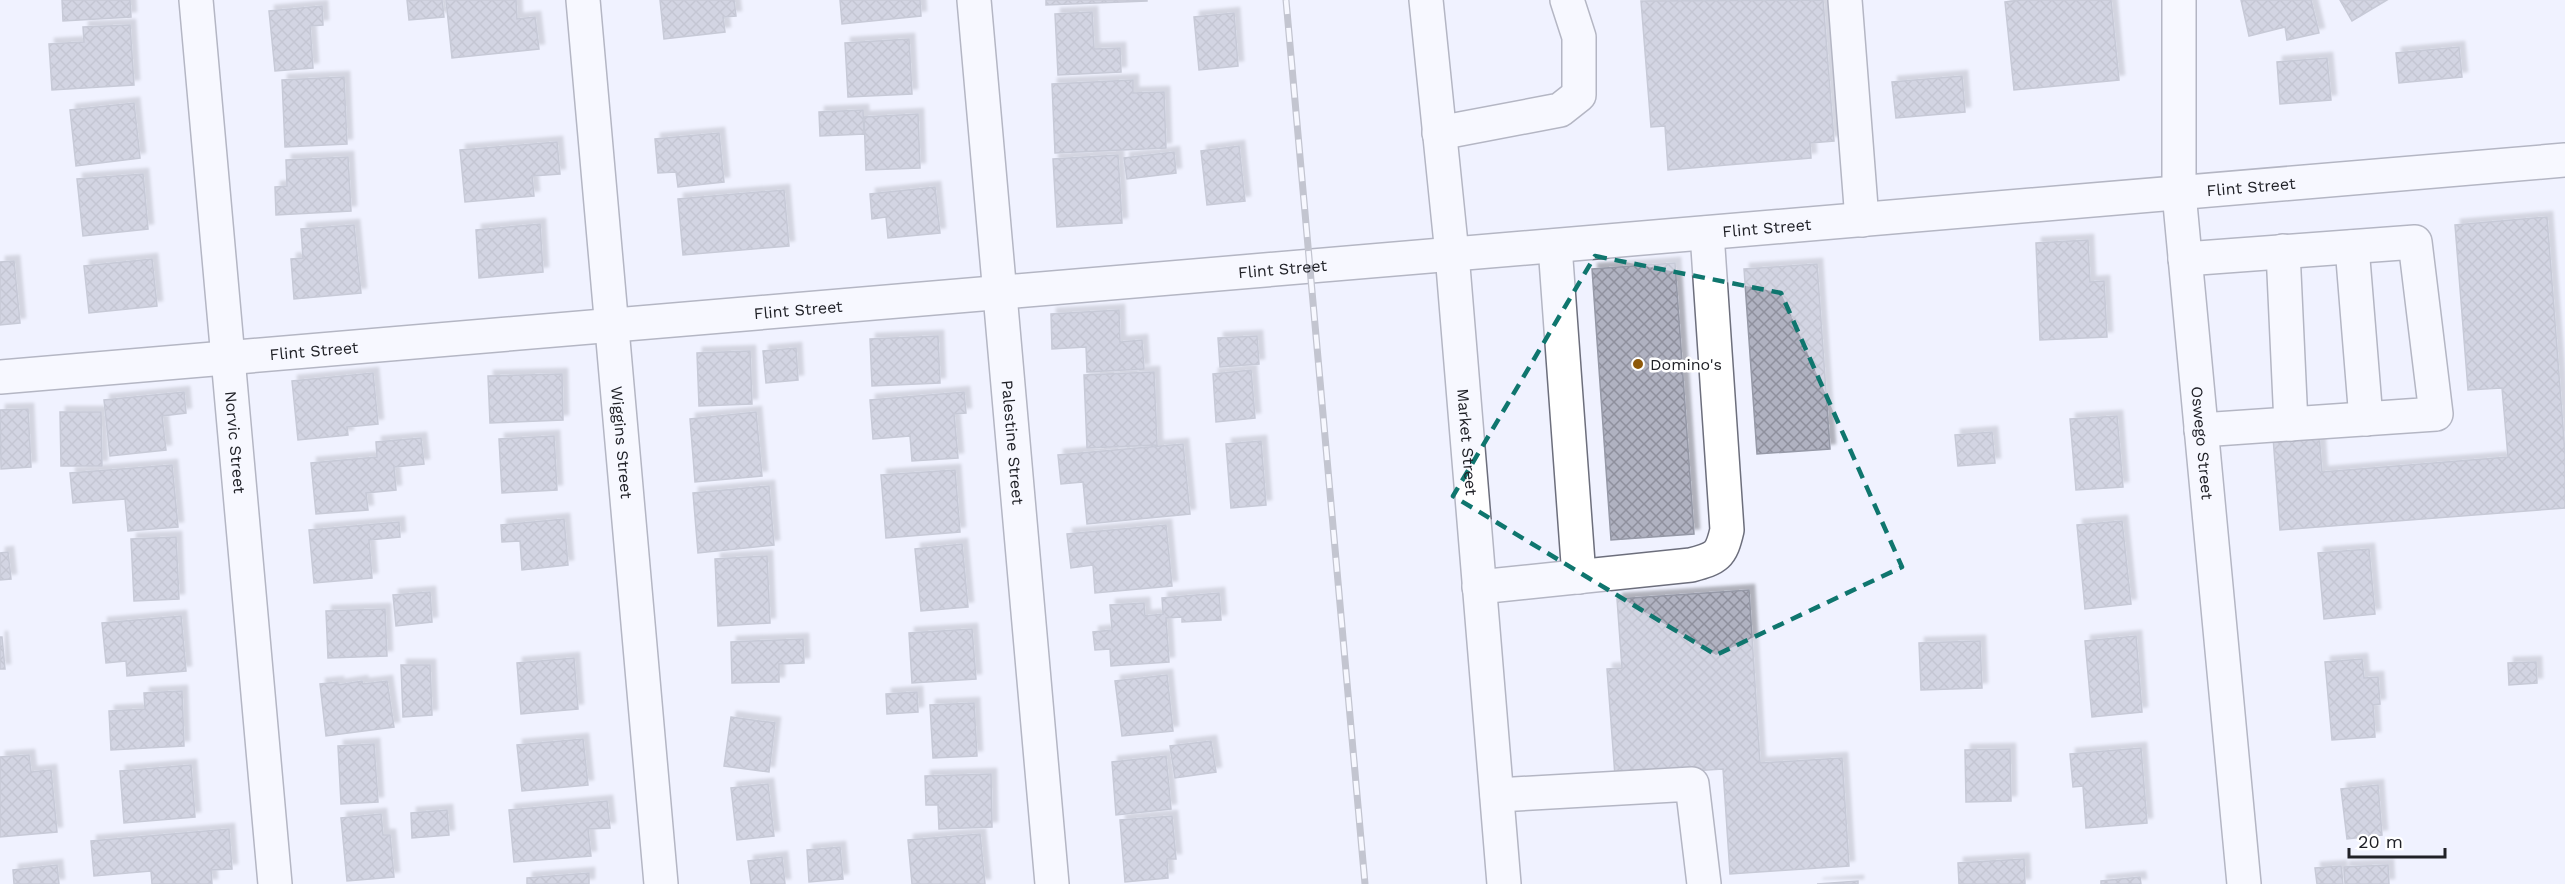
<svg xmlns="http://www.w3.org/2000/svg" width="2565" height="884" viewBox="0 0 2565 884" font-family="'Work Sans',sans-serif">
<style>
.building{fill:url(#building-cross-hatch);stroke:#9699a7;stroke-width:1.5;filter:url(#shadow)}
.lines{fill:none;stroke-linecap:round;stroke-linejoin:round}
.minor-casing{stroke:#6c6e7c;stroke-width:36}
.major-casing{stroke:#6c6e7c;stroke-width:36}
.minor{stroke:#fff;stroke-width:33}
.major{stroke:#fff;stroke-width:33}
.rail-casing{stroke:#8c8e97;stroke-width:7}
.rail{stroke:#fff;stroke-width:4.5;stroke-dasharray:14;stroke-linecap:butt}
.marked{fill:none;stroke:#0f766e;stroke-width:4.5;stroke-dasharray:12 8;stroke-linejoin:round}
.poi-dot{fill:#8e590a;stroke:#fff;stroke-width:2}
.labels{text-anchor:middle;stroke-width:5;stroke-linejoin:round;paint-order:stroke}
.street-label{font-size:16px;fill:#202127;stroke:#fff}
.poi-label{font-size:16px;fill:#202127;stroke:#fff;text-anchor:start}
</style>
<defs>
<pattern id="building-cross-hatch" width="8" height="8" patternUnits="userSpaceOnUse" patternTransform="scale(1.5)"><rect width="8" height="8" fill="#b0b2c1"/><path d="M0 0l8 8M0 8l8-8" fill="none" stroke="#8f909d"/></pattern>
<filter id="shadow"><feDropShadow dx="5.5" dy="-5.5" stdDeviation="1.5" flood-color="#0004"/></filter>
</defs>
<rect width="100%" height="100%" fill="#f0f2ff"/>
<path class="building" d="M 62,0 L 130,0 L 131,17 L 63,21 Z
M 407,0 L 442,0 L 444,17 L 409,20 Z
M 446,0 L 516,0 L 517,19 L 535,17 L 539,49 L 452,58 Z
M 660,0 L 734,0 L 736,16 L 723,17 L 725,32 L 664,39 Z
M 840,0 L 920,0 L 921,16 L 842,24 Z
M 1046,0 L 1147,0 L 1147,1 L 1046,5 Z
M 1823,0 L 1834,141 L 1810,143 L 1811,158 L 1668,170 L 1665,126 L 1651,127 L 1641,1 Z
M 2021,0 L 2111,0 L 2119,80 L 2014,90 L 2005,2 Z
M 2241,0 L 2311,0 L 2319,33 L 2287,40 L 2285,27 L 2249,36 Z
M 2340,0 L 2387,0 L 2352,21 Z
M 322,6 L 323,25 L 310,26 L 313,68 L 275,71 L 269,11 Z
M 1092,12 L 1094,49 L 1120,48 L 1121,72 L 1058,75 L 1055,14 Z
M 1234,13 L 1238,66 L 1199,70 L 1194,17 Z
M 130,25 L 134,85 L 52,90 L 49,44 L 84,42 L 83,27 Z
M 909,39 L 912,94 L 848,97 L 845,43 Z
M 2459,47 L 2462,77 L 2399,83 L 2396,53 Z
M 2327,58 L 2331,100 L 2280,104 L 2277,62 Z
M 1962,76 L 1965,112 L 1896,118 L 1892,82 Z
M 344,77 L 347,144 L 285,147 L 282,80 Z
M 1133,80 L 1133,93 L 1164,92 L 1166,148 L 1055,153 L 1052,84 Z
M 134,103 L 140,158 L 76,166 L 70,110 Z
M 863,110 L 864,134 L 820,136 L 819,112 Z
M 918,114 L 920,168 L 866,170 L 864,117 Z
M 719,133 L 724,182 L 678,187 L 676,172 L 658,173 L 655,139 Z
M 557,142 L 560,174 L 532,176 L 534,196 L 465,202 L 460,150 Z
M 1239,146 L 1245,201 L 1207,205 L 1201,151 Z
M 1174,152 L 1176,173 L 1127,179 L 1124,158 Z
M 1118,155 L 1122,223 L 1057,227 L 1053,159 Z
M 348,157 L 351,211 L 276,215 L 275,187 L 287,186 L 286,160 Z
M 143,174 L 148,229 L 83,236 L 77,179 Z
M 935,187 L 940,233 L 888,238 L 886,217 L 872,219 L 870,194 Z
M 784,190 L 789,246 L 683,255 L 678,199 Z
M 2547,217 L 2565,454 L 2565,508 L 2280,530 L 2273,437 L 2319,433 L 2322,472 L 2508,457 L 2502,388 L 2468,390 L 2455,225 Z
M 540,224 L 543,272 L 479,278 L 476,230 Z
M 354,225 L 361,293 L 294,299 L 291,259 L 303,258 L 301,229 Z
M 2088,240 L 2090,282 L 2104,281 L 2107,337 L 2040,340 L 2036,243 Z
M 152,259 L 157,306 L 89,313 L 84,266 Z
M 14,261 L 20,323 L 0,325 L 0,262 Z
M 1675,263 L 1694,534 L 1611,540 L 1592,269 Z
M 1817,264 L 1830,449 L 1757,454 L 1744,269 Z
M 1119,310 L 1120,342 L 1142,340 L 1144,369 L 1087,372 L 1086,347 L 1052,349 L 1051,314 Z
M 938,336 L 940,383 L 872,386 L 870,339 Z
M 1257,336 L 1259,364 L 1220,367 L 1218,338 Z
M 796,348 L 798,380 L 766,383 L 763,351 Z
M 750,351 L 752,404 L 699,406 L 697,353 Z
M 1251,370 L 1255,418 L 1216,422 L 1213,374 Z
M 1154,372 L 1157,445 L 1087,448 L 1084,375 Z
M 373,373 L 378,424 L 347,427 L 348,435 L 298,440 L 292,381 Z
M 562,374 L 563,420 L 490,423 L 488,376 Z
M 184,392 L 186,413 L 162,416 L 166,450 L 110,456 L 104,400 Z
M 964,392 L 966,413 L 954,414 L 958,458 L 912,461 L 910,436 L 873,439 L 870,400 Z
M 28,409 L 31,467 L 1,469 L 0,410 Z
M 60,412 L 101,412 L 102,466 L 61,466 Z
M 756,412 L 762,476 L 695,482 L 690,419 Z
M 2117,416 L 2123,487 L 2076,490 L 2070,419 Z
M 1992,432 L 1995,463 L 1958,466 L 1955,435 Z
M 554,436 L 557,490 L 502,493 L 499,439 Z
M 421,438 L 424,464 L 394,467 L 396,490 L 366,493 L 368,510 L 316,514 L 311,463 L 377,457 L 376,442 Z
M 1261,441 L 1266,505 L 1231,508 L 1226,444 Z
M 1183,444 L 1190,514 L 1087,524 L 1083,482 L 1061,484 L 1058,455 Z
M 172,465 L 178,527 L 128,531 L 125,499 L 73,503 L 70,473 Z
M 955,470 L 960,532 L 886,538 L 881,475 Z
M 769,486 L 774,545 L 698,553 L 693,493 Z
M 564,519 L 568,565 L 522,570 L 520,541 L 502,542 L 501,525 Z
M 2122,521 L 2131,604 L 2085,609 L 2077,525 Z
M 399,522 L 400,537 L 369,540 L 372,578 L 314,583 L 309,530 Z
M 1166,525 L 1172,586 L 1095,593 L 1093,565 L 1071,568 L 1067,534 Z
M 176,537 L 179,599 L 134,601 L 131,539 Z
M 962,544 L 968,607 L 921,611 L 915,549 Z
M 2369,549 L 2375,614 L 2324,619 L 2318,553 Z
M 8,552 L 11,579 L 0,580 L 0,553 Z
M 767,556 L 770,623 L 718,626 L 715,559 Z
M 1749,590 L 1760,763 L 1842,758 L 1849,866 L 1730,874 L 1723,769 L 1615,776 L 1607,669 L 1622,668 L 1617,599 Z
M 430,592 L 432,622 L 396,626 L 393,595 Z
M 1219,593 L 1221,620 L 1182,622 L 1182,617 L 1166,618 L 1169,662 L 1111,666 L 1110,649 L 1095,650 L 1093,632 L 1112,630 L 1110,605 L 1144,603 L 1145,616 L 1163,614 L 1162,598 Z
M 385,609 L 387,656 L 328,658 L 326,611 Z
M 181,616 L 186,671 L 127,676 L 126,661 L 106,663 L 102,623 Z
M 972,629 L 976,679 L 912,683 L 909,633 Z
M 2136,636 L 2142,712 L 2092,717 L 2085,641 Z
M 0,637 L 2,637 L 5,669 L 0,669 Z
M 803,639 L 804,663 L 779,664 L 779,682 L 732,683 L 731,642 Z
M 1980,641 L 1982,688 L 1921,690 L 1919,643 Z
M 574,658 L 578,709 L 521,714 L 517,663 Z
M 2362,659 L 2364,678 L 2378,677 L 2380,704 L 2373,705 L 2375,737 L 2332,740 L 2325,662 Z
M 2536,662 L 2537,683 L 2509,685 L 2508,663 Z
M 401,665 L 430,665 L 432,715 L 403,717 Z
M 1167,675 L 1173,731 L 1122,736 L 1115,681 Z
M 362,681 L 363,684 L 387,681 L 394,727 L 326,736 L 320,684 L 338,682 L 338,685 Z
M 182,691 L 184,746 L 111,750 L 109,711 L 145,709 L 144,693 Z
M 917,692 L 918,712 L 887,714 L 886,694 Z
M 974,703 L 977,756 L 933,758 L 930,705 Z
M 731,717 L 775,723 L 769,772 L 724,766 Z
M 583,739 L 588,785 L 522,791 L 517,745 Z
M 1211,741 L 1216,772 L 1175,778 L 1170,746 Z
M 374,744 L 378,802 L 341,804 L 338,746 Z
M 2141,748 L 2147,823 L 2086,828 L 2083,786 L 2073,787 L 2070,754 Z
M 2010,749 L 2011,801 L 1966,802 L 1965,750 Z
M 29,755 L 31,772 L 51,770 L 57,832 L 0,837 L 0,757 Z
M 1166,756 L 1171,809 L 1116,815 L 1112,762 Z
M 191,765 L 195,817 L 124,823 L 120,771 Z
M 991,774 L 992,827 L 939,829 L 938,805 L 926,805 L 925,776 Z
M 768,784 L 774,836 L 737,840 L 731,788 Z
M 2378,785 L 2382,835 L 2347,839 L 2341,789 Z
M 607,801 L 610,828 L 588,829 L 591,856 L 514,862 L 509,810 Z
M 447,810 L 449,835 L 412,838 L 411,813 Z
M 381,814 L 383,835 L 390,835 L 394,877 L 347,881 L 341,818 Z
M 1172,816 L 1176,859 L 1167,859 L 1168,878 L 1125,882 L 1120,820 Z
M 229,829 L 232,869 L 211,870 L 212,884 L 152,884 L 151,871 L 94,876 L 91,841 Z
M 980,834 L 985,884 L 912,884 L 908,840 Z
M 840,847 L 843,879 L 809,882 L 807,850 Z
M 782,857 L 785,884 L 751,884 L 748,861 Z
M 2024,859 L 2025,884 L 1959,884 L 1958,863 Z
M 57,865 L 59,884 L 14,884 L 13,870 Z
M 2388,865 L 2389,884 L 2345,884 L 2344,867 Z
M 2341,866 L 2343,884 L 2317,884 L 2315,868 Z
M 589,873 L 589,884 L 527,884 L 527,878 Z
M 2140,877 L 2141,884 L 2101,884 L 2101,881 Z
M 1858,881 L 1858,884 L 1817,884 Z"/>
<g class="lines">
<defs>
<g id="minor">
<path id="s1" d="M 196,0 L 275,884"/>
<path id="s2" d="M 583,0 L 661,884"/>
<path id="s3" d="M 974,0 L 1052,884"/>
<path d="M 1845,0 L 1862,220"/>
<path id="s4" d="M 2179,0 L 2179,193 L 2244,884"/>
<path d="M 1439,133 L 1560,110 L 1579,95 L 1579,37 L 1567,0"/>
<path d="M 1555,246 L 1579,577"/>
<path d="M 2352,247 L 2366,419"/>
<path d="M 2283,251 L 2291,424"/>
<path d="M 2185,259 L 2415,242 L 2436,414 L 2201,430"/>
<path id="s5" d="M 0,377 L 2565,160"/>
<path d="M 1479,587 L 1691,565 C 1717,558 1721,556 1727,530 L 1707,233"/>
<path d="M 1497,795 L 1692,784 L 1704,884"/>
</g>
<g id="major">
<path id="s6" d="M 1426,0 L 1452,254 L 1504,884"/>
</g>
</defs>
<use href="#minor" class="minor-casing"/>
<use href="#major" class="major-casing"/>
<use href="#minor" class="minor"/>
<use href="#major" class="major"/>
<defs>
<path id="rail" d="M 1286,0 L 1365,884"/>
</defs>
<use href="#rail" class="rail-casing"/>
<use href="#rail" class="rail"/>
</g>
<path d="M0 0H2565V884H0ZM 1595,256 L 1781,293 L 1902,567 L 1716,655 L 1453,496 Z" fill="#f0f2ff" fill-opacity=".55" fill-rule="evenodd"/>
<path class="marked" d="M 1595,256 L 1781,293 L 1902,567 L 1716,655 L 1453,496 Z"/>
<circle class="poi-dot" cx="1638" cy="364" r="6"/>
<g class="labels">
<g class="street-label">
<text dy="6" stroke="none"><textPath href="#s5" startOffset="2259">Flint Street</textPath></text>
<text dy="6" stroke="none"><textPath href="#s5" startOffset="1773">Flint Street</textPath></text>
<text dy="6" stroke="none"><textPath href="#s5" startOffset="1287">Flint Street</textPath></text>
<text dy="6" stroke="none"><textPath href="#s5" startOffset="801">Flint Street</textPath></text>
<text dy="6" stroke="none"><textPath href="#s5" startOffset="315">Flint Street</textPath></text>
<text dy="6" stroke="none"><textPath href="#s1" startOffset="444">Norvic Street</textPath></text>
<text dy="6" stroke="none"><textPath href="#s2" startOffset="444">Wiggins Street</textPath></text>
<text dy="6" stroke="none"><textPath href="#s3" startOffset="444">Palestine Street</textPath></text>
<text dy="6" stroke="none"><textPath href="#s6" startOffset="444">Market Street</textPath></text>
<text dy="6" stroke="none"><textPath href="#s4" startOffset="444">Oswego Street</textPath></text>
</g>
<g class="poi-label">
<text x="1650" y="370">Domino's</text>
</g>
</g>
<path d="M2349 848v9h96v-9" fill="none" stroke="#202127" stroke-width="3"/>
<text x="2358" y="848" font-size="18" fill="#202127" stroke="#ffffff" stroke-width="4.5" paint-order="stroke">20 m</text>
</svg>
